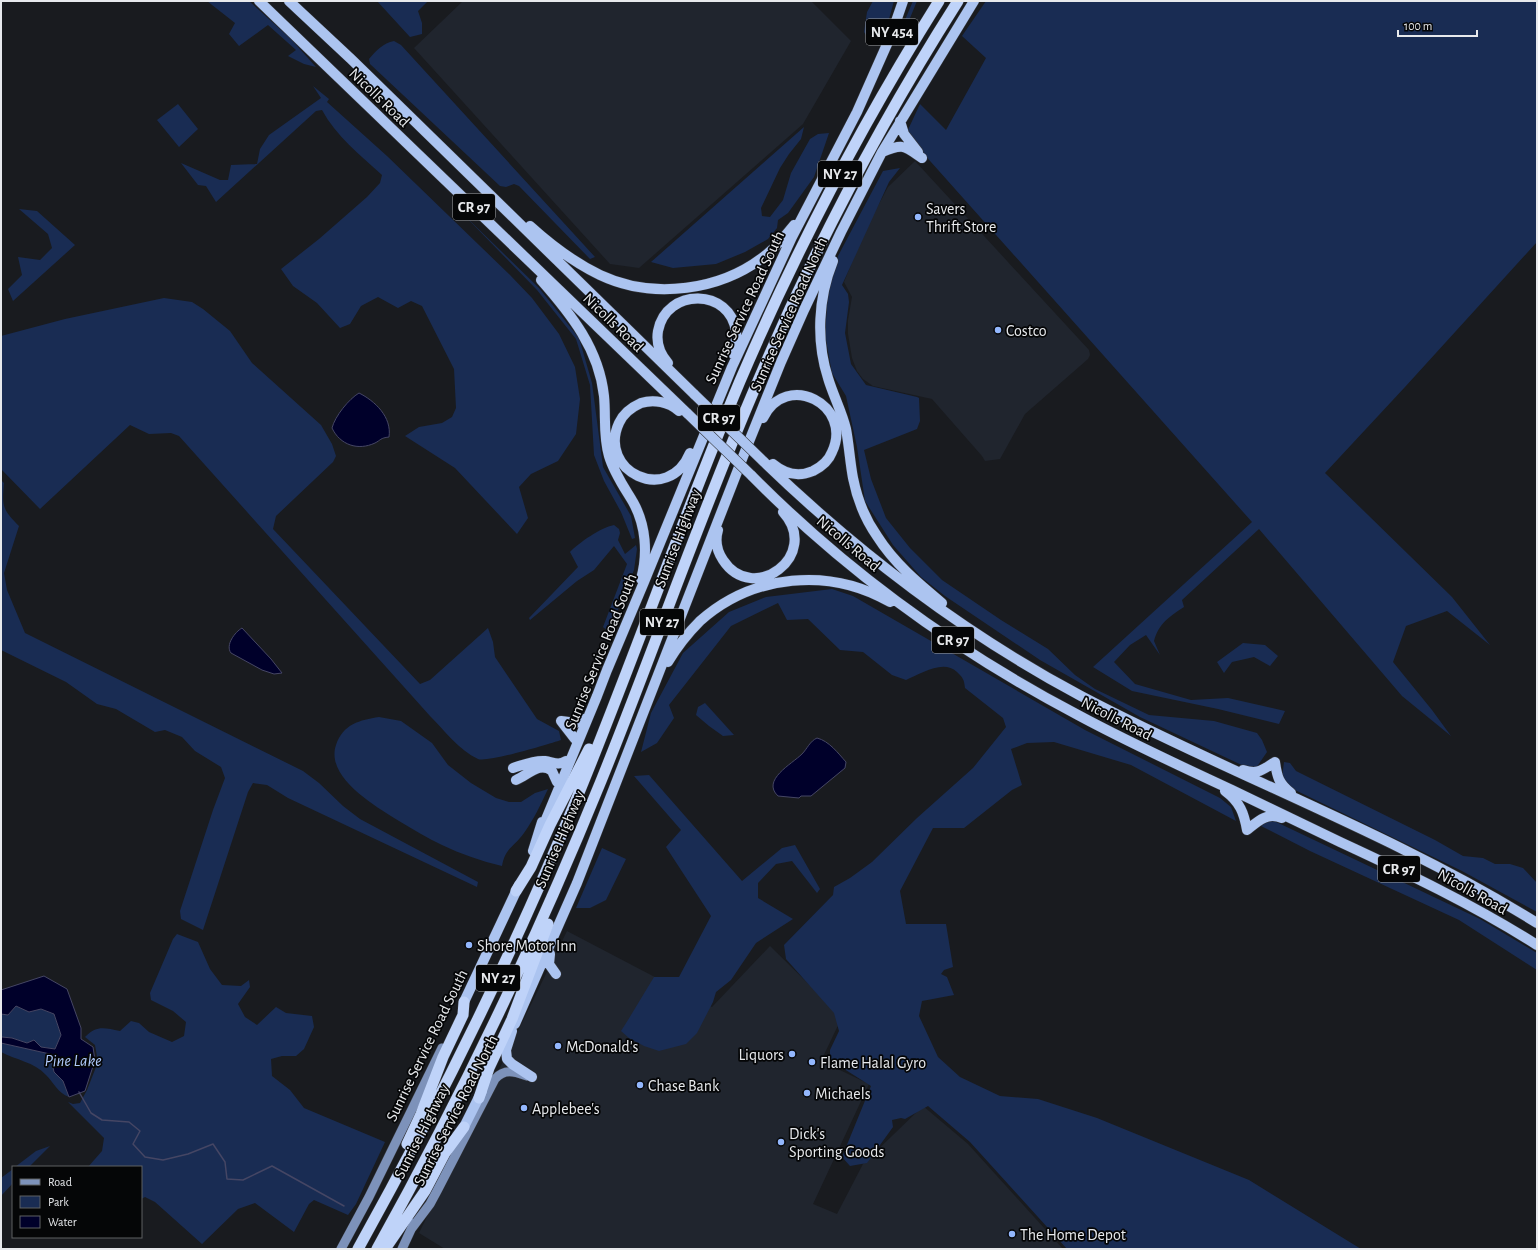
<svg xmlns="http://www.w3.org/2000/svg" width="1538" height="1250" viewBox="0 0 1538 1250" font-family="'Alegreya Sans',sans-serif">
<style>
.built{fill:#20252e}
.green{fill:#192c53}
.water{fill:#00002a;stroke:#454664}
.lines{fill:none;stroke-linecap:round;stroke-linejoin:round}
.stream{stroke:#454664;stroke-width:1.5}
.secondary-casing{stroke:#36383c;stroke-width:10}
.trunk-casing{stroke:#36383c;stroke-width:11}
.motorway-casing{stroke:#36383c;stroke-width:12}
.secondary{stroke:#7d92ba;stroke-width:9}
.trunk{stroke:#acc4f0;stroke-width:10}
.motorway{stroke:#bfd3f9;stroke-width:11}
.trunk-bridge-casing{stroke:#36383c;stroke-width:11;stroke-linecap:butt}
.trunk-bridge{stroke:#acc4f0;stroke-width:10}
.poi-dot{fill:#93b7fd;stroke:#050607;stroke-width:1.5}
.labels{text-anchor:middle;stroke-width:3.5;stroke-linejoin:round;paint-order:stroke}
.shield{fill:#050607;stroke:#a3a5a7;stroke-width:1}
.shield-label{font-size:15px;font-weight:bold;fill:#e7e9ec}
.street-label{font-size:16px;fill:#e7e9ec;stroke:#050607}
.poi-label{font-size:16px;fill:#e7e9ec;stroke:#050607;text-anchor:start}
.water-label{font-size:17px;font-style:italic;fill:#afc9fb;stroke:#050607}
</style>
<rect width="100%" height="100%" fill="#191b1f"/>
<path class="built" d="M 463,1 L 811,1 L 851,41 L 803,124 L 639,268 L 610,264 L 414,48 Z
M 915,161 L 1089,350 L 1090,355 L 1088,359 L 1025,414 L 1000,459 L 985,461 L 982,456 L 932,399 L 873,386 L 863,379 L 857,371 L 852,358 L 848,334 L 848,320 L 852,297 L 844,282 L 865,230 L 888,187 Z
M 567,931 L 712,1007 L 770,946 L 842,1017 L 821,1061 L 869,1084 L 813,1204 L 837,1214 L 863,1164 L 923,1106 L 968,1144 L 1063,1249 L 445,1249 L 419,1233 Z"/>
<path class="green" d="M 207,1 L 249,1 L 290,38 L 316,67 L 304,64 L 288,56 L 296,50 L 268,25 L 239,46 L 229,34 L 235,23 Z
M 377,1 L 428,1 L 418,11 L 422,23 L 422,34 L 410,37 Z
M 873,1 L 894,1 C 890,14 887,36 873,42 L 870,41 L 864,32 L 867,12 Z
M 913,1 L 917,1 L 901,40 L 896,46 L 895,44 L 896,41 Z
M 986,1 L 1537,1 L 1537,242 L 1405,387 L 1325,473 L 1452,597 L 1490,645 L 1447,611 L 1406,626 L 1393,662 L 1432,710 L 1451,736 L 1402,696 L 1259,529 L 1182,600 L 1184,607 C 1169,617 1159,623 1154,641 L 1160,655 L 1146,635 L 1130,645 L 1114,662 L 1135,684 L 1191,700 L 1228,698 L 1285,711 L 1279,724 L 1218,709 L 1132,691 L 1093,667 L 1252,522 L 906,134 L 920,104 L 946,130 L 986,58 L 962,36 Z
M 394,41 L 401,45 L 595,257 L 590,259 L 519,186 L 514,184 L 506,187 L 500,186 L 370,64 L 369,59 C 376,51 383,43 394,41 Z
M 313,86 L 329,99 L 327,102 L 387,156 L 510,275 L 532,298 L 559,334 L 575,367 L 580,399 L 576,434 L 558,461 L 531,474 L 519,487 L 528,518 L 517,534 L 455,468 L 405,436 L 419,427 L 442,423 L 452,417 L 456,408 L 454,369 L 422,306 L 411,301 L 398,308 L 378,297 L 361,306 L 350,324 L 340,328 L 317,303 L 293,286 L 281,269 L 319,239 L 367,197 L 380,183 L 382,175 C 360,155 336,136 322,110 L 316,111 L 216,202 L 206,186 L 198,185 L 181,163 L 220,180 L 228,180 L 231,165 L 257,164 L 260,149 L 269,135 L 321,98 Z
M 178,104 L 198,129 L 179,147 L 157,120 Z
M 804,127 L 801,139 L 789,154 L 780,168 L 761,208 L 762,216 L 770,217 L 783,200 L 791,173 L 810,139 L 818,134 L 829,133 L 814,177 L 788,213 L 778,220 L 777,228 L 768,239 L 745,252 L 716,264 L 673,268 L 651,262 Z
M 900,168 L 889,182 L 842,285 L 848,294 L 849,302 L 845,333 L 851,364 L 866,385 L 917,397 L 919,398 L 920,421 L 917,429 L 864,450 L 871,479 L 886,518 L 910,548 L 942,580 L 1001,620 L 1048,649 L 1075,675 L 1095,689 L 1149,715 L 1214,721 L 1257,733 L 1262,740 L 1267,752 L 1256,768 L 1248,768 L 1140,717 L 1040,660 L 945,596 L 921,577 L 893,545 L 865,501 L 857,447 L 846,396 L 832,373 L 825,335 L 828,291 L 838,256 L 883,171 Z
M 19,209 L 37,211 L 75,245 L 13,301 L 8,289 L 22,275 L 18,257 L 40,260 L 52,248 L 48,234 Z
M 462,213 L 539,288 L 579,338 L 592,383 L 603,467 L 631,516 L 635,538 L 632,539 L 621,512 L 604,481 L 594,455 L 590,385 L 576,339 L 537,290 Z
M 164,298 L 192,302 L 203,309 L 230,331 L 252,363 L 321,425 L 332,444 L 336,456 L 333,462 L 276,516 L 273,529 L 420,684 L 430,680 L 488,628 L 493,642 L 495,657 L 537,719 L 559,731 L 561,740 C 549,744 487,763 478,759 C 459,750 444,730 430,716 L 179,436 L 171,433 L 149,434 L 130,425 L 40,509 L 1,469 L 1,336 L 65,319 Z
M 1,480 L 4,483 C 2,506 2,509 19,526 L 4,573 L 7,590 L 25,633 L 303,771 L 319,783 L 343,806 L 360,819 L 478,882 L 477,887 L 288,798 L 267,785 L 253,783 L 248,792 L 203,930 L 181,919 L 180,911 L 213,810 L 225,778 L 221,767 L 195,751 L 182,737 L 165,730 L 155,732 L 116,709 L 97,704 L 66,682 L 1,650 Z
M 614,525 L 619,529 L 620,533 L 618,540 L 625,554 L 636,545 L 637,549 L 634,570 L 609,632 L 603,627 L 627,564 L 614,546 L 594,570 L 577,581 L 530,620 L 529,618 L 578,567 L 570,552 C 580,542 600,528 614,525 Z
M 832,589 L 853,596 L 1085,730 L 1220,798 L 1231,807 L 1236,821 L 1131,765 L 1054,742 L 1027,743 L 1011,749 L 1022,785 L 1012,790 L 964,828 L 933,828 L 900,891 L 906,924 L 946,924 L 953,967 L 944,970 L 941,974 L 947,977 L 954,995 L 922,1001 L 919,1016 L 938,1057 L 960,1077 L 1000,1096 L 1038,1099 L 1097,1118 L 1249,1180 L 1361,1249 L 1067,1249 L 970,1142 L 928,1106 L 905,1119 L 901,1118 L 892,1120 L 893,1127 L 867,1163 L 850,1166 L 842,1157 L 871,1086 L 830,1060 L 830,1050 L 839,1031 L 834,1013 L 786,959 L 784,945 L 833,895 L 834,887 L 850,878 L 872,862 L 917,818 L 973,768 L 1006,727 L 1003,718 L 965,688 C 964,679 963,678 957,672 C 943,659 921,674 906,680 L 892,675 L 863,652 L 840,650 L 808,619 L 787,620 L 778,603 L 731,626 L 669,705 L 674,718 L 657,743 L 641,752 L 651,713 L 683,653 L 729,612 L 766,597 Z
M 1243,643 L 1265,645 L 1278,656 L 1270,666 L 1254,657 L 1232,662 L 1224,673 L 1217,662 Z
M 705,703 L 734,735 L 723,736 L 709,726 L 696,715 L 698,707 Z
M 379,717 L 401,721 L 432,743 L 448,765 L 471,783 L 496,798 L 509,802 L 521,802 L 535,793 L 548,789 C 541,804 534,819 524,833 C 514,847 505,848 502,866 C 481,861 461,854 442,845 C 427,838 413,829 399,821 C 377,807 325,778 336,745 C 343,724 360,720 379,717 Z
M 1284,762 L 1290,763 L 1296,771 L 1435,840 L 1463,856 L 1483,858 L 1495,864 L 1510,864 L 1523,868 L 1537,883 L 1537,912 L 1462,871 L 1293,789 L 1282,777 Z
M 649,775 L 742,881 L 782,848 L 795,845 L 820,889 L 817,893 L 792,861 L 776,864 L 758,883 L 758,898 L 793,919 L 756,943 L 731,980 L 716,992 L 713,1002 L 697,1033 L 686,1044 L 659,1051 L 644,1046 L 629,1038 L 621,1031 L 628,1020 L 654,977 L 679,977 L 711,916 L 666,847 L 681,830 L 634,776 Z
M 1270,819 L 1480,919 L 1537,953 L 1537,970 L 1459,920 L 1310,851 L 1261,826 Z
M 602,848 L 626,859 L 606,900 L 590,908 L 576,908 Z
M 177,934 L 198,942 L 210,969 L 222,985 L 241,986 L 249,980 L 250,987 L 238,1004 L 245,1017 L 257,1025 L 276,1007 L 286,1013 L 312,1016 L 314,1027 L 304,1049 L 296,1056 L 282,1056 L 271,1059 L 272,1076 L 290,1090 L 304,1108 L 385,1142 L 356,1204 L 348,1215 L 314,1200 L 309,1204 L 294,1232 L 255,1203 L 238,1209 L 202,1244 L 155,1202 L 145,1197 L 141,1199 L 141,1167 L 88,1167 L 102,1151 L 104,1138 L 68,1102 L 73,1104 L 80,1103 L 87,1090 L 98,1062 L 95,1045 L 85,1037 C 97,1025 104,1028 120,1031 L 131,1021 L 139,1023 L 149,1032 L 172,1042 L 184,1036 L 186,1022 L 173,1011 L 151,1000 L 150,993 L 173,939 Z
M 16,1006 L 29,1012 L 41,1009 L 54,1014 L 61,1035 L 55,1049 L 41,1047 L 34,1040 L 27,1043 L 12,1038 L 2,1037 L 1,1014 L 8,1015 Z
M 1,1043 L 50,1054 L 54,1072 L 63,1081 L 69,1097 C 58,1093 54,1083 46,1075 C 34,1062 16,1060 1,1052 Z
M 50,1146 L 29,1167 L 15,1167 L 36,1151 Z
M 13,1169 L 13,1183 L 1,1196 L 1,1178 Z"/>
<path class="water" d="M 359,393 C 375,401 392,417 389,437 C 380,438 381,440 375,443 C 358,451 340,445 332,428 C 335,416 349,399 359,393 Z
M 242,628 L 271,659 L 282,673 L 274,674 L 262,670 L 231,653 C 225,645 235,632 242,628 Z
M 817,738 C 829,741 838,753 846,762 L 845,768 L 811,796 L 801,796 L 799,798 L 778,796 C 761,780 792,764 802,754 C 807,749 810,741 817,738 Z
M 44,976 L 67,989 L 81,1028 L 81,1039 L 93,1047 L 95,1060 L 85,1091 L 69,1097 L 63,1081 L 54,1072 L 50,1054 L 1,1043 L 1,1036 L 2,1037 L 12,1038 L 27,1043 L 34,1040 L 41,1047 L 55,1049 L 61,1035 L 54,1014 L 41,1009 L 29,1012 L 16,1006 L 8,1015 L 1,1014 L 1,990 Z"/>
<g class="lines">
<path class="stream" d="M 79,1092 L 91,1113 L 102,1120 L 129,1122 L 140,1131 L 133,1144 L 145,1157 L 163,1160 L 188,1154 L 213,1144 L 225,1162 L 227,1179 L 243,1180 L 272,1166 L 344,1206"/>
<defs>
<path id="secondary" d="M 412,1228 L 430,1204 L 437,1191 L 495,1079 C 505,1068 515,1072 527,1076
M 341,1249 L 369,1197 L 442,1048
M 402,1249 L 414,1223"/>
<path id="trunk" d="M 259,1 L 688,414
M 289,1 L 351,59 L 695,395
M 900,121 L 904,134 L 918,152
M 882,152 C 904,143 904,146 922,158
M 530,226 C 551,245 575,263 600,275 C 653,300 722,291 767,254 C 777,246 786,235 794,225
M 833,261 C 818,298 816,341 828,378 C 833,395 842,412 846,429 C 849,445 850,462 853,478 C 857,498 865,519 877,536 C 894,563 918,583 942,603
M 541,280 C 571,314 599,349 604,396 C 606,416 603,436 609,456 C 614,473 624,487 633,502 C 646,525 648,554 641,579
M 668,363 C 660,354 656,343 658,331 C 666,287 731,288 736,332 C 737,340 734,347 733,354
M 679,411 C 669,402 654,399 641,403 C 632,407 623,414 619,423 C 597,471 668,506 690,453
M 763,418 C 786,370 854,405 832,452 C 829,460 821,467 813,471 C 799,477 785,474 773,464
M 763,461 C 858,553 963,633 1081,696 C 1231,775 1392,833 1537,923
M 751,475 C 846,571 958,652 1078,715 C 1128,742 1180,766 1232,790 C 1268,807 1304,825 1340,842 C 1407,873 1474,905 1537,945
M 718,530 C 715,540 717,551 723,560 C 753,606 822,555 783,512
M 668,662 C 677,647 688,633 700,621 C 753,574 829,567 890,602
M 561,721 L 576,723 L 583,719
M 561,721 L 575,739
M 513,768 C 523,765 534,760 545,761 C 553,762 558,766 566,761
M 1243,770 C 1258,775 1262,770 1275,762 C 1277,777 1279,784 1291,793
M 516,780 C 528,775 540,761 552,771 L 557,782
M 1225,791 C 1240,802 1244,813 1247,830
M 542,829 L 597,696 L 607,670 L 644,582 L 732,367 L 792,237 L 857,112 L 892,33 L 903,1
M 1247,830 C 1258,821 1267,812 1282,818
M 533,851 L 542,822
M 550,954 L 549,964 L 556,974
M 464,1002 L 519,885
M 515,1024 L 577,883 L 746,449 L 781,362 L 804,310 L 841,232 L 882,152 L 974,1
M 512,1031 L 506,1050 L 507,1059 L 512,1064 L 532,1077
M 464,1127 L 482,1091"/>
<path id="motorway" d="M 516,891 L 531,867 L 550,825 L 589,749
M 479,1098 L 489,1068 L 512,1019 L 548,924
M 407,1144 L 421,1114 L 443,1057 L 463,1015 L 464,1002
M 358,1249 C 439,1103 513,954 576,800 C 633,662 682,519 740,381 C 796,250 863,122 939,1
M 377,1249 C 461,1098 536,941 601,781 C 655,648 701,512 758,381 C 814,249 881,122 958,1
M 385,1249 L 425,1191 L 445,1153 L 464,1127"/>
</defs>
<use href="#secondary" class="secondary-casing"/>
<use href="#trunk" class="trunk-casing"/>
<use href="#motorway" class="motorway-casing"/>
<use href="#secondary" class="secondary"/>
<use href="#trunk" class="trunk"/>
<use href="#motorway" class="motorway"/>
<defs>
<path id="trunk-bridge" d="M 695,395 L 763,461
M 688,414 L 751,475"/>
</defs>
<use href="#trunk-bridge" class="trunk-bridge-casing"/>
<use href="#trunk-bridge" class="trunk-bridge"/>
</g>
<g class="poi-dot">
<circle cx="918" cy="217" r="4"/>
<circle cx="998" cy="330" r="4"/>
<circle cx="469" cy="945" r="4"/>
<circle cx="558" cy="1046" r="4"/>
<circle cx="792" cy="1054" r="4"/>
<circle cx="812" cy="1062" r="4"/>
<circle cx="640" cy="1085" r="4"/>
<circle cx="807" cy="1093" r="4"/>
<circle cx="524" cy="1108" r="4"/>
<circle cx="781" cy="1142" r="4"/>
<circle cx="1012" cy="1234" r="4"/>
</g>
<g class="labels">
<g class="shield">
<rect x="866" y="19" width="52" height="26" rx="3"/>
<rect x="818" y="161" width="44" height="26" rx="3"/>
<rect x="453" y="194" width="42" height="26" rx="3"/>
<rect x="698" y="405" width="42" height="26" rx="3"/>
<rect x="640" y="609" width="44" height="26" rx="3"/>
<rect x="932" y="627" width="42" height="26" rx="3"/>
<rect x="1378" y="856" width="42" height="26" rx="3"/>
<rect x="476" y="965" width="44" height="26" rx="3"/>
</g>
<g class="shield-label">
<text x="892" y="37">NY 454</text>
<text x="840" y="179">NY 27</text>
<text x="474" y="212">CR 97</text>
<text x="719" y="423">CR 97</text>
<text x="662" y="627">NY 27</text>
<text x="953" y="645">CR 97</text>
<text x="1399" y="874">CR 97</text>
<text x="498" y="983">NY 27</text>
</g>
<g class="street-label">
<text transform="translate(380 97) rotate(44)" y="6">Nicolls Road</text>
<text transform="translate(744 307) rotate(-65)" y="6">Sunrise Service Road South</text>
<text transform="translate(788 314) rotate(-66)" y="6">Sunrise Service Road North</text>
<text transform="translate(614 322) rotate(44)" y="6">Nicolls Road</text>
<text transform="translate(677 538) rotate(-69)" y="6">Sunrise Highway</text>
<text transform="translate(849 543) rotate(40)" y="6">Nicolls Road</text>
<text transform="translate(600 651) rotate(-68)" y="6">Sunrise Service Road South</text>
<text transform="translate(1117 718) rotate(27)" y="6">Nicolls Road</text>
<text transform="translate(559 839) rotate(-67)" y="6">Sunrise Highway</text>
<text transform="translate(1473 891) rotate(29)" y="6">Nicolls Road</text>
<text transform="translate(426 1045) rotate(-64)" y="6">Sunrise Service Road South</text>
<text transform="translate(455 1110) rotate(-63)" y="6">Sunrise Service Road North</text>
<text transform="translate(421 1131) rotate(-63)" y="6">Sunrise Highway</text>
</g>
<g class="poi-label">
<text x="926" y="214">Savers<tspan x="926" dy="18">Thrift Store</tspan></text>
<text x="1006" y="336">Costco</text>
<text x="477" y="951">Shore Motor Inn</text>
<text x="566" y="1052">McDonald's</text>
<text x="784" y="1060" text-anchor="end">Liquors</text>
<text x="820" y="1068">Flame Halal Gyro</text>
<text x="648" y="1091">Chase Bank</text>
<text x="815" y="1099">Michaels</text>
<text x="532" y="1114">Applebee's</text>
<text x="789" y="1139">Dick's<tspan x="789" dy="18">Sporting Goods</tspan></text>
<text x="1020" y="1240">The Home Depot</text>
</g>
<g class="water-label">
<text x="73" y="1066">Pine Lake</text>
</g>
</g>
<rect width="1538" height="1250" fill="none" stroke="#e7e9ec" stroke-width="4"/>
<rect x="12" y="1166" width="130" height="72" fill="#050607" stroke="#5f6163"/>
<rect x="20" y="1179" width="20" height="6" fill="#7d92ba" stroke="#5f6163"/>
<text x="48" y="1186" font-size="12" fill="#e7e9ec">Road</text>
<rect x="20" y="1196" width="20" height="12" fill="#192c53" stroke="#5f6163"/>
<text x="48" y="1206" font-size="12" fill="#e7e9ec">Park</text>
<rect x="20" y="1216" width="20" height="12" fill="#00002a" stroke="#5f6163"/>
<text x="48" y="1226" font-size="12" fill="#e7e9ec">Water</text>
<path d="M1398 30v6h79v-6" fill="none" stroke="#e7e9ec" stroke-width="2"/>
<text x="1404" y="30" font-size="12" fill="#e7e9ec" stroke="#050607" stroke-width="3" paint-order="stroke">100 m</text>
</svg>
